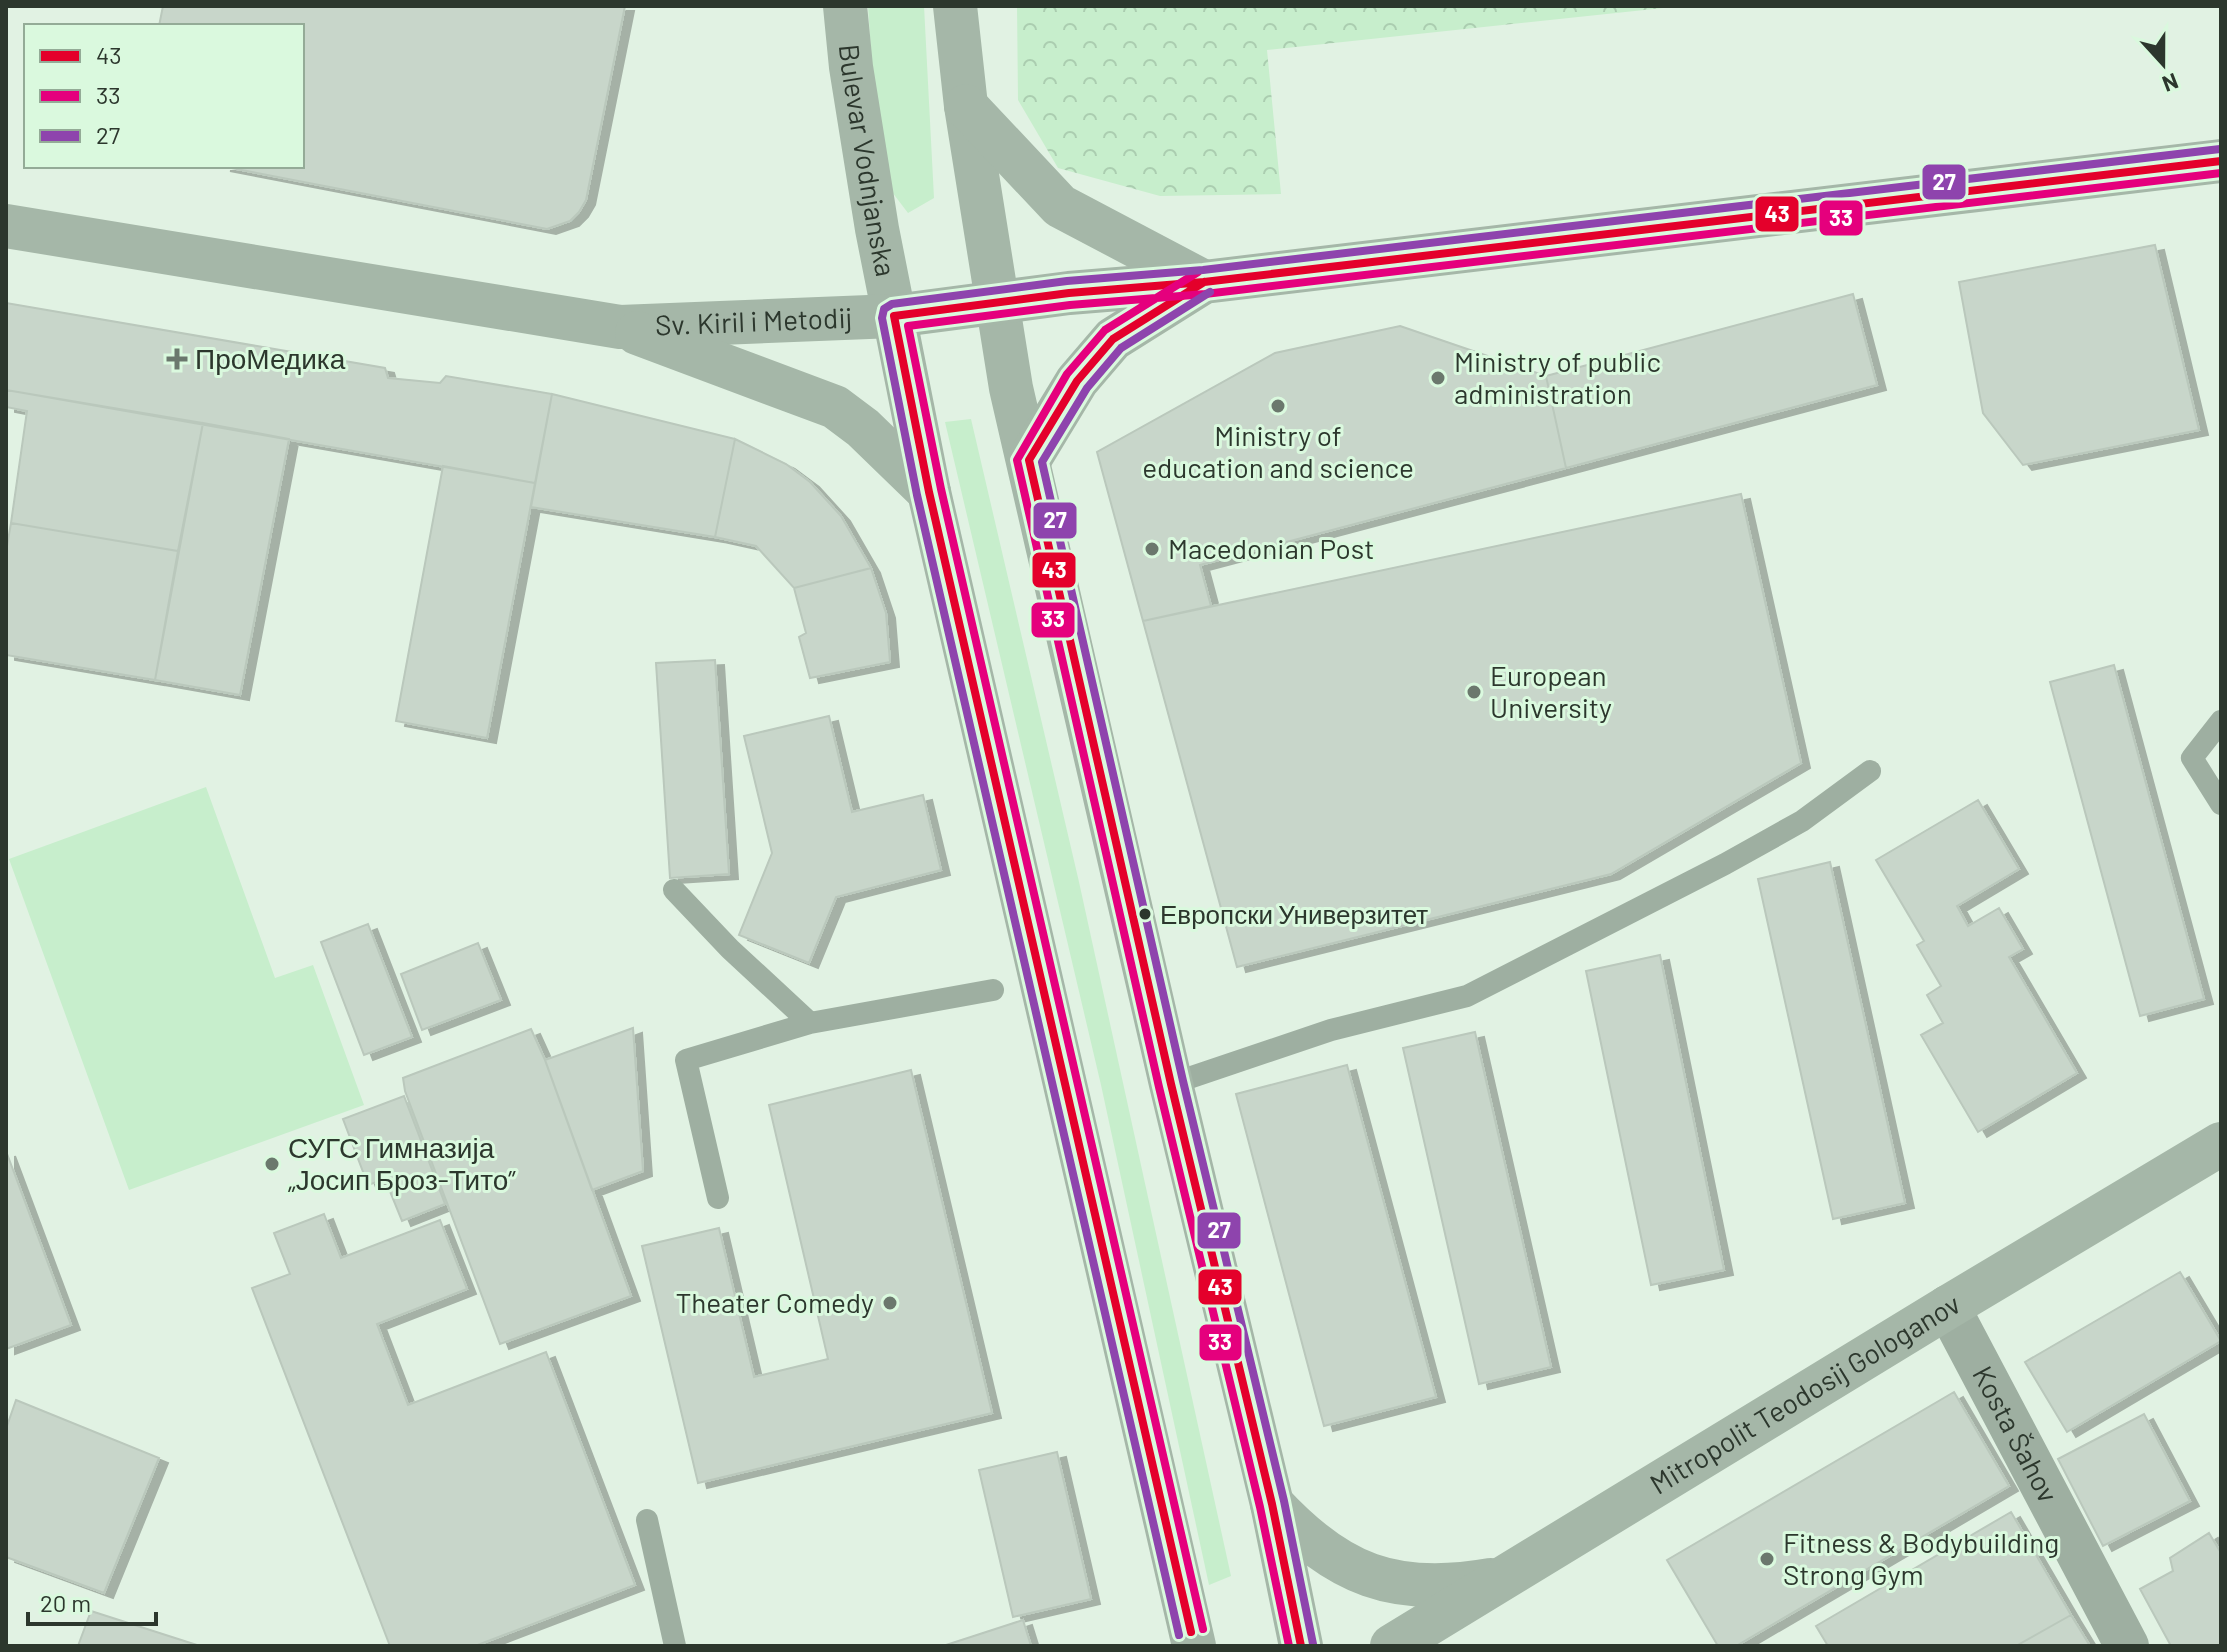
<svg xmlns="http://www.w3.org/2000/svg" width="2227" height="1652" viewBox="0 0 2227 1652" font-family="Barlow,sans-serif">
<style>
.green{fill:#c7eecc}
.park{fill:url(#park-crowns)}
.building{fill:#c8d6ca;stroke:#bac8bc;stroke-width:2;filter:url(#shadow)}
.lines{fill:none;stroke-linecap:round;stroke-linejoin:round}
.lane{stroke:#9eafa1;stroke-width:22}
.street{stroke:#9eafa1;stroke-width:44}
.secondary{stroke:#a5b7a8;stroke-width:44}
.bus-1-casing{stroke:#daf9de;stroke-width:14}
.bus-2-casing{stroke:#daf9de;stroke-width:14}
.bus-3-casing{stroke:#daf9de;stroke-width:14}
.bus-1{stroke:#e4002b;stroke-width:8}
.bus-2{stroke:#e5007d;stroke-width:8}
.bus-3{stroke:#8e44ad;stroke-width:8}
.poi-dot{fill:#6b786d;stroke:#daf9de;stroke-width:3}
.bus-dot{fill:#2c372d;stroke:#daf9de;stroke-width:3}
.labels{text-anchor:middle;stroke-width:6;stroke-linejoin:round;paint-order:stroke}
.bus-label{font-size:26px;fill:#2c372d;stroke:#daf9de;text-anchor:start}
.street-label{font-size:28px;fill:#2c372d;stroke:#daf9de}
.poi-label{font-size:28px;fill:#2c372d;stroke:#daf9de;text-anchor:start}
.line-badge{stroke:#daf9de;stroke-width:3}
.badge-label{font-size:22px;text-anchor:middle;font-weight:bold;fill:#fff}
</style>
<defs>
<pattern id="park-crowns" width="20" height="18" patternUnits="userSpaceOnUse" patternTransform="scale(2)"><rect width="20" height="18" fill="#c7eecc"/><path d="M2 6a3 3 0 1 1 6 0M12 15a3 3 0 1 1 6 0" fill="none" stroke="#abcdb0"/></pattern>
<filter id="shadow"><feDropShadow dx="9" dy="5" stdDeviation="0" flood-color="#0004"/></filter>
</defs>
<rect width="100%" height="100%" fill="#e1f2e3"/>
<path class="green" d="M 868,6 L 924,6 L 934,198 L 908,213 L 892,192 L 874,98 Z
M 971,419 L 1079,882 L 1231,1576 L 1209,1585 L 1101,1085 L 945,422 Z
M 206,787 L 275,978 L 313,965 L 364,1105 L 129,1190 L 9,859 Z"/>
<path class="park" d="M 1017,6 L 1682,6 L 1267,50 L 1281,194 L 1160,196 L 1058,168 L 1018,100 Z"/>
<path class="building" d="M 163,6 L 625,6 L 586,200 L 579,212 L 570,221 L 547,229 L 221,166 L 302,166 L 302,26 L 159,26 Z
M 2155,245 L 2199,430 L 2023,465 L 1983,413 L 1959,282 Z
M 1853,294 L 1877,385 L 1566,468 L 1546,376 Z
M 6,303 L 385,368 L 388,378 L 440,383 L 446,376 L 552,394 L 535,483 L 6,390 Z
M 1400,326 L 1546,376 L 1566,468 L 1200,565 L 1211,606 L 1143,621 L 1097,452 L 1275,353 Z
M 6,390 L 203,423 L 178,551 L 11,523 L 27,411 L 6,407 Z
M 552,394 L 735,439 L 715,537 L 531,507 Z
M 203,423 L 289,439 L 240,695 L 155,680 Z
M 735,439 L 786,464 L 810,482 L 841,516 L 871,568 L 794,588 L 756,546 L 715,537 Z
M 443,466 L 535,483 L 487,738 L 396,721 Z
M 1741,494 L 1801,763 L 1611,874 L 1237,967 L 1143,621 Z
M 11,523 L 178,551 L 155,680 L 6,655 L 6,552 Z
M 871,568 L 886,613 L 890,662 L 810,678 L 799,637 L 806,633 L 794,588 Z
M 715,660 L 729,874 L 670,878 L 656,663 Z
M 2114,665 L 2204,999 L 2140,1016 L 2050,682 Z
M 829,716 L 852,812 L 923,795 L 941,870 L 836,897 L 809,963 L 739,935 L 772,853 L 744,736 Z
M 1978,800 L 2019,869 L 1957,906 L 1968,926 L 1999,908 L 2023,949 L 2009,957 L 2077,1073 L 1978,1132 L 1921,1035 L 1943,1023 L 1927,995 L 1941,986 L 1917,945 L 1924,941 L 1876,860 Z
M 1830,862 L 1905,1203 L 1833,1219 L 1758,879 Z
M 368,924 L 412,1037 L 364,1055 L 321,942 Z
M 478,943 L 501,1000 L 422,1030 L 401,974 Z
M 1660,955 L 1724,1270 L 1651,1285 L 1586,971 Z
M 633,1028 L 643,1171 L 592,1190 L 545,1060 Z
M 531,1029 L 545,1060 L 631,1296 L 500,1344 L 405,1091 L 403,1078 Z
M 1475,1032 L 1551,1367 L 1479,1384 L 1403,1048 Z
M 1347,1065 L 1436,1397 L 1324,1426 L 1236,1094 Z
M 911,1070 L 992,1413 L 698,1483 L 642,1246 L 719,1228 L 754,1377 L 828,1359 L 769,1105 Z
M 404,1096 L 445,1204 L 402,1221 L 385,1179 L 368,1185 L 343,1119 Z
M 6,1151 L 71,1325 L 6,1349 Z
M 324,1214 L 341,1258 L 440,1220 L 467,1289 L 377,1324 L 408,1405 L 546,1352 L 635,1585 L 475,1646 L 390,1646 L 252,1288 L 290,1274 L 274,1233 Z
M 2180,1272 L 2221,1341 L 2067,1432 L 2025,1362 Z
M 1954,1392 L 2009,1486 L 1736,1646 L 1718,1646 L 1667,1560 Z
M 16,1400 L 159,1458 L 104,1593 L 6,1557 L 6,1429 Z
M 2144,1414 L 2190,1501 L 2103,1546 L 2058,1459 Z
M 1057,1452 L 1091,1599 L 1013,1617 L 979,1470 Z
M 2011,1512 L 2071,1615 L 2016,1646 L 1828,1646 L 1816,1626 Z
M 2209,1533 L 2221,1553 L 2221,1646 L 2171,1646 L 2140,1589 L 2173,1571 L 2170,1558 Z
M 91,1611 L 200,1646 L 78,1646 Z
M 2071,1615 L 2090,1646 L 2016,1646 Z
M 1023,1620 L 1031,1646 L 943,1646 Z"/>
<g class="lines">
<path class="lane" d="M 2221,721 L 2192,758 L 2221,804
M 674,890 L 730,949 L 810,1023 L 993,990
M 1171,1084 L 1331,1030 L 1467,996 L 1725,864 L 1802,821 L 1870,771
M 718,1198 L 686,1060 L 810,1023
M 647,1520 L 675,1646"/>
<path class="street" id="s1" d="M 1948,1307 L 2127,1646"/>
<g class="secondary">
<path id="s2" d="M 845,6 L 851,67 L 877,229 L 929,492 L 1194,1646"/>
<path d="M 955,6 L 966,106 L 1011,388 L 1171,1084 L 1272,1504 L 1301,1646"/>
<path d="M 966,106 L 1060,206 L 1204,282"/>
<path id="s3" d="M 6,226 L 620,327 L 894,316 L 1069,293 L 1204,282 L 2221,161"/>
<path d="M 637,333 L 835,407 L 863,428 L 929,492"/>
<path d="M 1029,460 L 1077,381 L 1113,339 L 1199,285"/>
<path d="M 1272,1504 C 1338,1575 1394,1597 1491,1580"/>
<path id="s4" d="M 1392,1646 L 1948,1307 L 2221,1144"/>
</g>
<defs>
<path id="bus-1" d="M 1204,282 L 1113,339 L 1077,381 L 1029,460 L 1171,1084 L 1272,1504 L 1301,1646
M 1191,1632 L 929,492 L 894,316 L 1069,293 L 1204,282 L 2221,161"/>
<path id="bus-2" d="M 1198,272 L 1105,330 L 1067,374 L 1017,460 L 1159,1087 L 1260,1507 L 1289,1646
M 1203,1629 L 941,489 L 908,326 L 1070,305 L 1205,294 L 2221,173"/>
<path id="bus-3" d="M 1210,292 L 1121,348 L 1087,388 L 1042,462 L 1183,1081 L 1284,1501 L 1313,1644
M 1179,1635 L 917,495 L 882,318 L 884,309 L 892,304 L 1067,281 L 1203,270 L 2220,149"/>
</defs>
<use href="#bus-1" class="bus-1-casing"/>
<use href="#bus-2" class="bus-2-casing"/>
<use href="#bus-3" class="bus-3-casing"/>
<use href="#bus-1" class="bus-1"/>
<use href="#bus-2" class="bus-2"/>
<use href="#bus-3" class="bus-3"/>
</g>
<g class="poi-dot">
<path d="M173 347h8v8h8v8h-8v8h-8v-8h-8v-8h8z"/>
<circle cx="1438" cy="378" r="8"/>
<circle cx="1278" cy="406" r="8"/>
<circle cx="1152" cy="549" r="8"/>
<circle cx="1474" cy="692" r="8"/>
<circle cx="272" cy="1164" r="8"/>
<circle cx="890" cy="1303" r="8"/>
<circle cx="1767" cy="1559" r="8"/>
</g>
<circle class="bus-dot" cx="1145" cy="914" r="7"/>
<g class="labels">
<g class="bus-label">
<text x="1160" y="924">Европски Универзитет</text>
</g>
<g class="street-label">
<text dy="10" stroke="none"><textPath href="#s2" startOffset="156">Bulevar Vodnjanska</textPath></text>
<text dy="10" stroke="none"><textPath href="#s3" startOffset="756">Sv. Kiril i Metodij</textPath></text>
<text dy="10" stroke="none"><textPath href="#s4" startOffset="484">Mitropolit Teodosij Gologanov</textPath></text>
<text dy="10" stroke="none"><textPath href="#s1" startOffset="144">Kosta Šahov</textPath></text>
</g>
<g class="poi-label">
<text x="195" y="369">ПроМедика</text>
<text x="1454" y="372">Ministry of public<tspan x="1454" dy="32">administration</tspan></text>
<text x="1278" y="446" text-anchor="middle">Ministry of<tspan x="1278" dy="32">education and science</tspan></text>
<text x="1168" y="559">Macedonian Post</text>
<text x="1490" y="686">European<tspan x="1490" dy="32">University</tspan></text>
<text x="288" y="1158">СУГС Гимназија<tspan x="288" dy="32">„Јосип Броз-Тито”</tspan></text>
<text x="874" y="1313" text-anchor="end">Theater Comedy</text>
<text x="1783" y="1553">Fitness &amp; Bodybuilding<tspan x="1783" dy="32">Strong Gym</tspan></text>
</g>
</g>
<g class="line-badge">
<rect x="1921" y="163" width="46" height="38" rx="8" fill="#8e44ad"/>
<rect x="1754" y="195" width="46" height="38" rx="8" fill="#e4002b"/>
<rect x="1818" y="199" width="46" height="38" rx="8" fill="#e5007d"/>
<rect x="1032" y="501" width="46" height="39" rx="8" fill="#8e44ad"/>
<rect x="1031" y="551" width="46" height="38" rx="8" fill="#e4002b"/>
<rect x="1030" y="601" width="46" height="38" rx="8" fill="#e5007d"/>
<rect x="1196" y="1211" width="46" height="39" rx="8" fill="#8e44ad"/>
<rect x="1197" y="1268" width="46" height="38" rx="8" fill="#e4002b"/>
<rect x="1198" y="1323" width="45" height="39" rx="8" fill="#e5007d"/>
</g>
<g class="badge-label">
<text x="1944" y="190">27</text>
<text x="1777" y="222">43</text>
<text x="1841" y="226">33</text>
<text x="1055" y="528">27</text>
<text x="1054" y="578">43</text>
<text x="1053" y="627">33</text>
<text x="1219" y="1238">27</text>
<text x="1220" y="1295">43</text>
<text x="1220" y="1350">33</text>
</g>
<rect width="2227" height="1652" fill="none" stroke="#2c372d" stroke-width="16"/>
<rect x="24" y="24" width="280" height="144" fill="#daf9de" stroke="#94ab97" stroke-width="2"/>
<rect x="40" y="50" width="40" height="12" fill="#e4002b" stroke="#94ab97" stroke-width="2"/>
<text x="96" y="64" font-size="24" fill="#2c372d">43</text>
<rect x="40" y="90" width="40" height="12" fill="#e5007d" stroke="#94ab97" stroke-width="2"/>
<text x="96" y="104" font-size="24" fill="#2c372d">33</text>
<rect x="40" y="130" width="40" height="12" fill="#8e44ad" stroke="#94ab97" stroke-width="2"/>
<text x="96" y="144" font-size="24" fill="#2c372d">27</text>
<g transform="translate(2163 64) rotate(159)" stroke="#daf9de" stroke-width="6" paint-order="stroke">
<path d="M0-6L14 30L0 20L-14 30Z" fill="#2c372d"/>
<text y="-12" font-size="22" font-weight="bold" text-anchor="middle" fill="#2c372d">N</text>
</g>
<path d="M28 1612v12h128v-12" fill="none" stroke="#2c372d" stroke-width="4"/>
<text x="40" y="1612" font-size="24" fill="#2c372d" stroke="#daf9de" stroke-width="6" paint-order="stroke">20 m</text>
</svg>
